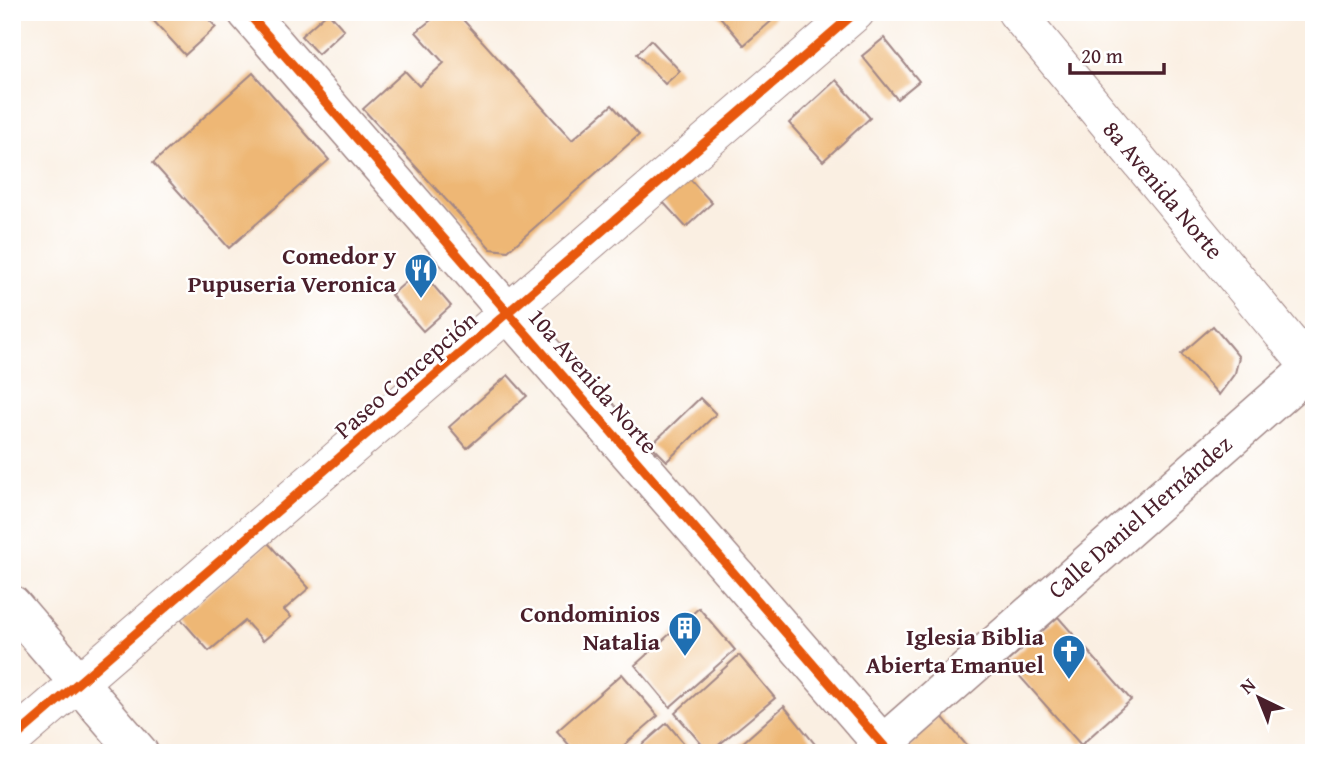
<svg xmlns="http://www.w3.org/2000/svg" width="1326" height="765" viewBox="0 0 1326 765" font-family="'Gentium Book Plus',serif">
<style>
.building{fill:#eeb775}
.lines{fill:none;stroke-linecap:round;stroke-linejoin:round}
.minor-casing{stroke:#a28786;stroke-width:39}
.tertiary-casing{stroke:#a28786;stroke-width:41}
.minor{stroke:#fff;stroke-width:37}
.tertiary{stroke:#fff;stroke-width:38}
.cycleway-casing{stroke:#fff;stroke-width:13}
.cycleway{stroke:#e8590c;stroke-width:9}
.labels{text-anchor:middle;stroke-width:5;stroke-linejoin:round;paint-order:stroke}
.street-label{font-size:24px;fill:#4a1f2b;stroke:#fff}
.poi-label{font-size:24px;font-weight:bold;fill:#4a1f2b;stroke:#fff;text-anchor:end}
</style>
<rect width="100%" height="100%" fill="#fff"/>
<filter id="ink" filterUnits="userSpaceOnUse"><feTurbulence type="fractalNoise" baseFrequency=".0143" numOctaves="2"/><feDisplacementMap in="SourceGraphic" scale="14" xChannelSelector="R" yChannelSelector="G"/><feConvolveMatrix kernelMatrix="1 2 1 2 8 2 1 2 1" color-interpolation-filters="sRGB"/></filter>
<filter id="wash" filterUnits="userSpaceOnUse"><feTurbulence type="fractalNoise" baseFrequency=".00686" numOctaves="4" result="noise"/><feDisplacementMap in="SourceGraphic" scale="28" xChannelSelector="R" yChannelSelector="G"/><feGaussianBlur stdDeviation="1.57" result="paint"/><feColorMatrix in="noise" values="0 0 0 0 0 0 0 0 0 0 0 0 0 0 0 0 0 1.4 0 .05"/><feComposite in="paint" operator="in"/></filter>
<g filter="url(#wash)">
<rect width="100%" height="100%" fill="#faefe2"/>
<g id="blocks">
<path class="building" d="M 158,12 L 202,12 L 216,27 L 185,55 L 151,18 Z
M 328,12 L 344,30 L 318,54 L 301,36 Z
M 441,12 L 456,12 L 572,140 L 612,105 L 639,135 L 508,251 L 491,249 L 363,109 L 405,71 L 419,86 L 444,63 L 416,32 Z
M 716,12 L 770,12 L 775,18 L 744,45 Z
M 884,38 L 919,81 L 897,99 L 862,56 Z
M 651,40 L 680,71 L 665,84 L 637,54 Z
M 253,73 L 329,160 L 229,248 L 153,163 Z
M 836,80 L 870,118 L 823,161 L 789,123 Z
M 688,177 L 712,203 L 686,227 L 662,201 Z
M 420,270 L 451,306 L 423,331 L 391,295 Z
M 1213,326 L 1239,357 L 1235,373 L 1219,395 L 1181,354 Z
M 508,375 L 527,396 L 467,448 L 449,427 Z
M 700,398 L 716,414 L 667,461 L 651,445 Z
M 268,543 L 309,588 L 284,610 L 291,617 L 263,641 L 245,621 L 209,651 L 180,618 Z
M 699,608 L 735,650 L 670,707 L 635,665 Z
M 1058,617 L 1131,700 L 1081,745 L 1007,662 Z
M 739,655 L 775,698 L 709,753 L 675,713 Z
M 622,674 L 658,716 L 615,753 L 576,753 L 557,731 Z
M 784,706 L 819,749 L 814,753 L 731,753 Z
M 940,714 L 973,753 L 903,753 Z
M 667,723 L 692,753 L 633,753 Z"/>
</g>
</g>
<g filter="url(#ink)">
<use href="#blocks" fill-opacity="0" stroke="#a28786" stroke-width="2"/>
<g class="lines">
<defs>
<path id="minor" d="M 1016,12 L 1314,372
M 12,740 L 856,12"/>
<path id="tertiary" d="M 247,12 L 890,753
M 12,605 L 139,753
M 873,753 L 1314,365"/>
</defs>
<use href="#minor" class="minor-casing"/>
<use href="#tertiary" class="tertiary-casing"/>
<use href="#minor" class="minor"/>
<use href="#tertiary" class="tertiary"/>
<defs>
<path id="cycleway" d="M 247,12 L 890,753
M 12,740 L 856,12"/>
</defs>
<use href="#cycleway" class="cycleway-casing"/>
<use href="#cycleway" class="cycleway"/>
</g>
</g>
<defs>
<symbol id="restaurant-pin" viewBox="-11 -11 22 30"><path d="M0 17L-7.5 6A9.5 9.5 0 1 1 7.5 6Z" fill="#1f6fb2" stroke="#fff"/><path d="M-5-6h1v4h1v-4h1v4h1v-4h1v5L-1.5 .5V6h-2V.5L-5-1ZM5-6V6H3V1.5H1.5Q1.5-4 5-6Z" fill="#fff"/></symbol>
<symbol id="building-pin" viewBox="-11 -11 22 30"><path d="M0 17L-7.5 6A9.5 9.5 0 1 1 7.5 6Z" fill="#1f6fb2" stroke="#fff"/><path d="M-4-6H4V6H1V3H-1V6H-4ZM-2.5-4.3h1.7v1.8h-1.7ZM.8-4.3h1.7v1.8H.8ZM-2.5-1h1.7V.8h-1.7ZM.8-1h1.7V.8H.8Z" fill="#fff"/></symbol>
<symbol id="church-pin" viewBox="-11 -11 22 30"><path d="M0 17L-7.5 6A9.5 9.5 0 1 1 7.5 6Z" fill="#1f6fb2" stroke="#fff"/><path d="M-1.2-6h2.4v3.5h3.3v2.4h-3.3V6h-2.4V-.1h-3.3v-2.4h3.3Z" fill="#fff"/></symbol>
</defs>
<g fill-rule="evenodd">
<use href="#restaurant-pin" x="402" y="251" width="38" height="52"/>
<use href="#building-pin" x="666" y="609" width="38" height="52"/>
<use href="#church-pin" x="1050" y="632" width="38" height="52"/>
</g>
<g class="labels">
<g class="street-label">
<text transform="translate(1163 190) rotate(50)" y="8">8a Avenida Norte</text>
<text transform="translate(406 375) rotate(-41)" y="8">Paseo Concepción</text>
<text transform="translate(593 381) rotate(49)" y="8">10a Avenida Norte</text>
<text transform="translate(1140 517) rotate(-41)" y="8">Calle Daniel Hernández</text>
</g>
<g class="poi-label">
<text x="396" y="264">Comedor y<tspan x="396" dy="28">Pupuseria Veronica</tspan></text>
<text x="660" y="622">Condominios<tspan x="660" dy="28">Natalia</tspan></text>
<text x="1044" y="645">Iglesia Biblia<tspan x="1044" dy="28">Abierta Emanuel</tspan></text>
</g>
</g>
<rect width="1326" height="765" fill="none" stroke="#fff" stroke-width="42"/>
<g transform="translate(1259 698) rotate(317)" stroke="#ffffff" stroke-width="5" paint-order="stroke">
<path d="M0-5L12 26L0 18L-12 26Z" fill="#4a1f2b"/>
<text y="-10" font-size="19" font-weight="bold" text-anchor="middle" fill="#4a1f2b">N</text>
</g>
<path d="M1070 63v10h94v-10" fill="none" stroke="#4a1f2b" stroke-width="3.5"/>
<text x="1081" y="63" font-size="21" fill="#4a1f2b" stroke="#ffffff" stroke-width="5" paint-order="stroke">20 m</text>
</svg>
